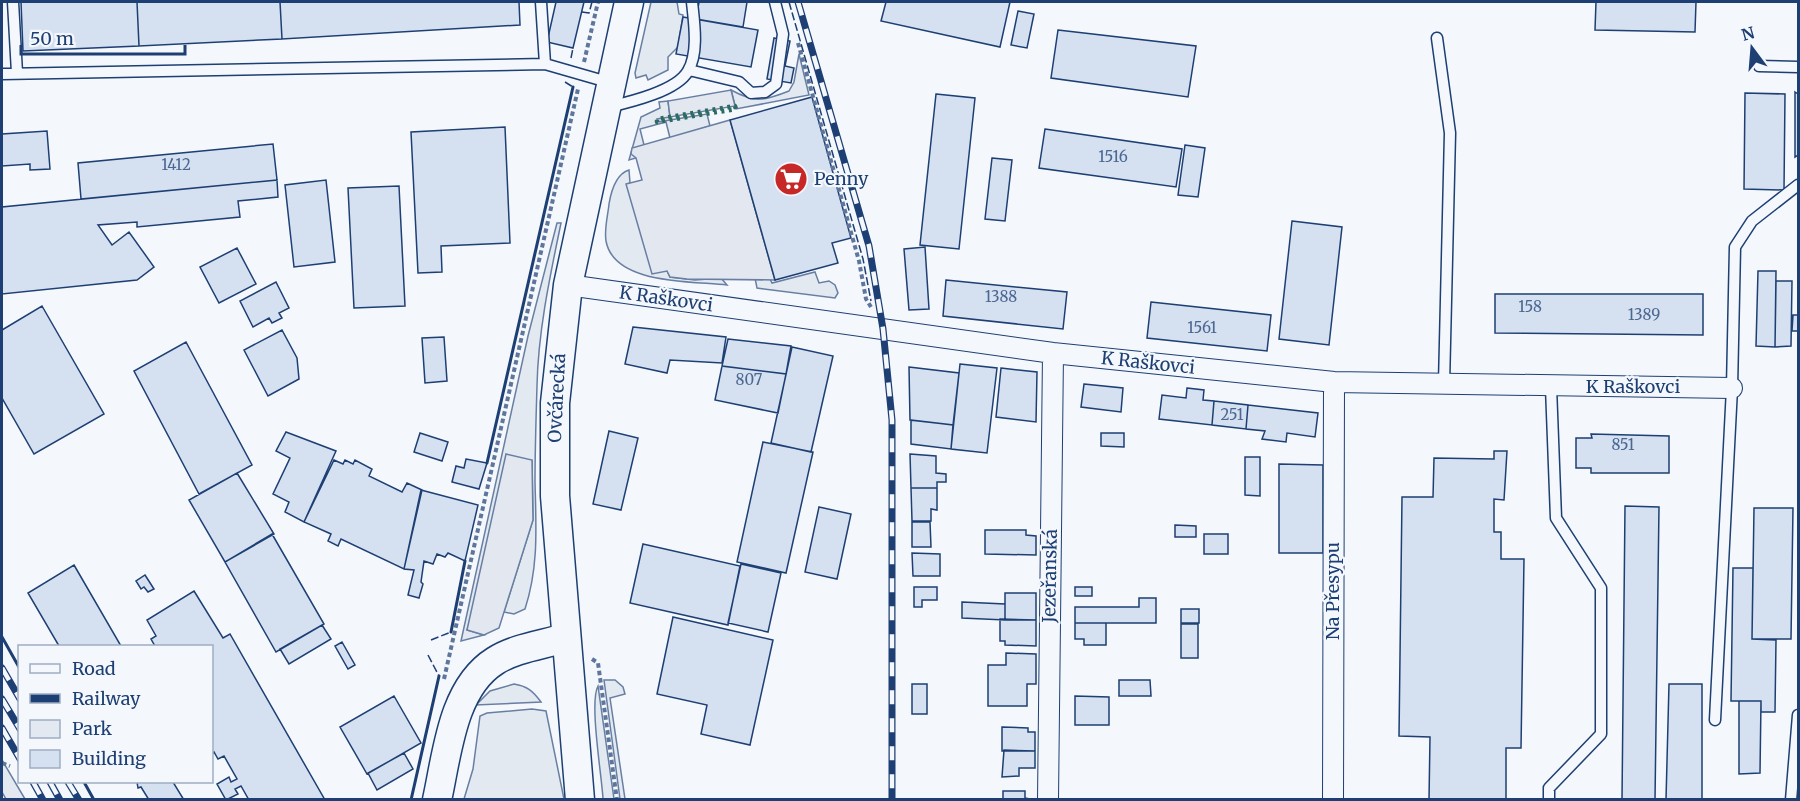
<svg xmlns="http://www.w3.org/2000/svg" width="1800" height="801" viewBox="0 0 1800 801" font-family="Merriweather,serif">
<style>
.green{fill:#e3e9f0;stroke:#687fa3;stroke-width:1.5}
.parking{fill:#e3e8f0;stroke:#687fa3;stroke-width:1.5}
.building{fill:#d5e0f0;stroke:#1d3f73;stroke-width:1.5}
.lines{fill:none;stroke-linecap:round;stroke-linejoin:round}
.service-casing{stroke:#1d3f73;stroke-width:13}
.minor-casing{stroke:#1d3f73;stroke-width:22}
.secondary-casing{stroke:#1d3f73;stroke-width:31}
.path{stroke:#5e769c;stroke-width:4;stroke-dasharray:4.5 3;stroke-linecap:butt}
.service{stroke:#f4f7fb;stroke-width:10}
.minor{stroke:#f4f7fb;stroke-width:20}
.secondary{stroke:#f4f7fb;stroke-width:28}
.rail-casing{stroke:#1d3f73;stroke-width:7}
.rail{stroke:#f4f7fb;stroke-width:4.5;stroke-dasharray:14;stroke-linecap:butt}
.hedge{stroke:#2c6c60;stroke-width:4.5;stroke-dasharray:3 4.5;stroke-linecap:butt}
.fence{stroke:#1d3f73;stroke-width:1.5;stroke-dasharray:8 3;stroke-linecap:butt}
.wall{stroke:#1d3f73;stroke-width:3}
.labels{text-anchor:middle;stroke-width:4.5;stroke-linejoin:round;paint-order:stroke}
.number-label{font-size:15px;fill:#4b6792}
.poi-label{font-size:18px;fill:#1d3f73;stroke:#f4f7fb;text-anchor:start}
.street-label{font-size:18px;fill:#1d3f73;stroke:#f4f7fb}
</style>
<rect width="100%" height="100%" fill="#f4f7fb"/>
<path class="green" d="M 651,2 L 677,2 L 679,14 L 683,15 L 678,47 L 668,57 L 668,70 L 648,80 L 646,75 L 636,78 L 635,73 Z
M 799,54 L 809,95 L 736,109 L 731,90 C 755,103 764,101 789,91 L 794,82 Z
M 668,101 L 670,117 L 657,119 L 657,122 L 707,114 L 710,126 L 670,138 L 666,122 L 640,129 L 644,145 L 637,150 L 636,158 L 629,160 L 641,117 L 660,108 L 659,102 Z
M 629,170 L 630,183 L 627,184 L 670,277 L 695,280 L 721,278 L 727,285 C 693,281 614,285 606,241 C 604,229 608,215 609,204 C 611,192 616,174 629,170 Z
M 557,223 L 561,223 C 550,276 538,332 537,386 C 536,418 535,450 535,482 C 536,526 539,566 525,609 L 514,614 L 504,612 L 533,520 L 532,460 L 467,630 L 484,635 L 461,641 L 528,336 Z
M 815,272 L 819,283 L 829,281 L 835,285 L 838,293 L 835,298 L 757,288 L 755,278 L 770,279 L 772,283 Z
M 604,680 L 615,680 L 623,687 L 625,694 L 610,698 L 625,799 L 620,799 Z
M 514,684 C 527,686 533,691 541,702 L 476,705 L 490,691 Z
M 598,686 L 614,799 L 603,799 C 602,777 589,702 598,686 Z
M 532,709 L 546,711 L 564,799 L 464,799 L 473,769 L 480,716 L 487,713 Z
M 2,760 L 25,799 L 6,799 L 2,792 Z"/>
<path class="parking" d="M 731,90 L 735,106 L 670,117 L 668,101 Z
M 730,120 L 775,280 L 687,279 L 670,277 L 667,271 L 652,274 L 626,184 L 642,180 L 636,158 L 631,154 L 632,148 Z
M 506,454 L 532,460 L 533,520 L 499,628 L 484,635 L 467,630 Z"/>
<path class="building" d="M 21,2 L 137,2 L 139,46 L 23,51 Z
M 137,2 L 280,2 L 282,39 L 139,46 Z
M 280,2 L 519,2 L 520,25 L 282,39 Z
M 556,2 L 584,2 L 573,48 L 547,42 Z
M 699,2 L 747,2 L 743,27 L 696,19 Z
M 886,2 L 1010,2 L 1000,47 L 881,21 Z
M 1596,2 L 1696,2 L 1695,32 L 1595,30 Z
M 1018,11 L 1034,14 L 1027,48 L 1011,45 Z
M 683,17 L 758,30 L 751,67 L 676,54 Z
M 1058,30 L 1196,46 L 1188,97 L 1051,78 Z
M 774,38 L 790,41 L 785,66 L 794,68 L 791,83 L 767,79 Z
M 1795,92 L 1798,94 L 1798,155 L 1795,157 Z
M 1745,93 L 1785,94 L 1784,190 L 1744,189 Z
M 936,94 L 975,98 L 959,249 L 920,245 Z
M 812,97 L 851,238 L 832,243 L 838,263 L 775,280 L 730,120 Z
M 505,127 L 510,243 L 441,246 L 442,272 L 418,273 L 411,132 Z
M 1045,129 L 1182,149 L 1176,187 L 1039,168 Z
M 47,131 L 50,169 L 30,170 L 30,164 L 2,166 L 2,134 Z
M 273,144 L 277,180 L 81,199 L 78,163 Z
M 1185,145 L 1205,148 L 1198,197 L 1178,195 Z
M 992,158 L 1012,160 L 1005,221 L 985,219 Z
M 277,180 L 278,197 L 238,201 L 240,217 L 137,227 L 137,222 L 98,225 L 112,245 L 129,232 L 154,267 L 137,280 L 2,294 L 2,207 Z
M 326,180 L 335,262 L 294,267 L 285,185 Z
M 399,186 L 405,306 L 354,308 L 348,188 Z
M 1292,221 L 1342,227 L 1329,345 L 1279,339 Z
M 925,247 L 929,309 L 909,310 L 904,249 Z
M 237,248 L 256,284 L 219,303 L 200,267 Z
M 1758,271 L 1776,271 L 1775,347 L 1756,346 Z
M 946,280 L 1067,292 L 1063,329 L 943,316 Z
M 1776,281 L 1792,281 L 1791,346 L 1775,347 Z
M 276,282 L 289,308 L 279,313 L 282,318 L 272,323 L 269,318 L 253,327 L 240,301 Z
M 1495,294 L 1703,294 L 1703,335 L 1495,333 Z
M 1151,302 L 1271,315 L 1267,351 L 1147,338 Z
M 42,306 L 104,414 L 34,454 L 2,398 L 2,330 Z
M 1793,315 L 1798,315 L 1798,331 L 1792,331 Z
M 633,327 L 726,337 L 722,363 L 670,360 L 667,373 L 625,364 Z
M 282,330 L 297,358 L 299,379 L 268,396 L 244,350 Z
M 444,337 L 447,381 L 425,383 L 422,338 Z
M 728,339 L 791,346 L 786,374 L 722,366 Z
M 186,342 L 252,465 L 199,494 L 134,371 Z
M 792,347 L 833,356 L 811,452 L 771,443 Z
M 960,364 L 997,368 L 987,453 L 951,449 Z
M 722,366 L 786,374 L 778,413 L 715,400 Z
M 909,367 L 959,373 L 953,425 L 910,420 Z
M 1001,368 L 1037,372 L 1036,422 L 996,417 Z
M 1084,384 L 1123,388 L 1121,412 L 1081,407 Z
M 1187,388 L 1204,390 L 1203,400 L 1214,401 L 1212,425 L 1159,419 L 1162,395 L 1186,398 Z
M 1214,401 L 1248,405 L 1246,429 L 1212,425 Z
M 1248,405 L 1318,413 L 1315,437 L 1287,433 L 1286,442 L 1262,439 L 1265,431 L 1246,429 Z
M 911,420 L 953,425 L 951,449 L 911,444 Z
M 609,431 L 638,438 L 621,510 L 593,504 Z
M 286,432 L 336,451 L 304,522 L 285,512 L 289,502 L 273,494 L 290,458 L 276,451 Z
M 420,433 L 448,442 L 442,461 L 414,452 Z
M 1101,433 L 1124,433 L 1124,447 L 1101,446 Z
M 1591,434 L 1669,436 L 1669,473 L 1591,473 L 1591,468 L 1576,468 L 1576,438 L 1592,438 Z
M 763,442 L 813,452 L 786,573 L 737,562 Z
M 1494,451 L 1507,451 L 1504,500 L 1494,499 L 1494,532 L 1501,532 L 1501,559 L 1524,559 L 1521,748 L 1506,748 L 1506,800 L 1429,800 L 1430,737 L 1399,736 L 1402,497 L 1433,497 L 1434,458 L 1494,459 Z
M 910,454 L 936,456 L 936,473 L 946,474 L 946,482 L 937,482 L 937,488 L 911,488 Z
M 1245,457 L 1260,457 L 1260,496 L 1245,495 Z
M 466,459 L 487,463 L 479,489 L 452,482 L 456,466 L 464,468 Z
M 334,460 L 343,464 L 345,460 L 353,464 L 355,460 L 372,469 L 369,476 L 402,492 L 407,483 L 422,490 L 404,569 L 341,539 L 338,546 L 328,541 L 331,534 L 304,522 Z
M 1279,464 L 1323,465 L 1323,553 L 1279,553 Z
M 237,473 L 274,534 L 225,562 L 189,500 Z
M 911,488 L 937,488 L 937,510 L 931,509 L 931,521 L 912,521 Z
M 421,490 L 478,505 L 465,561 L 448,553 L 445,557 L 437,554 L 433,564 L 424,561 L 421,582 L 423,584 L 419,598 L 408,595 L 414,570 L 404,569 Z
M 1625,506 L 1659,507 L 1655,800 L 1622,800 Z
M 819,507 L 851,514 L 837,579 L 805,572 Z
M 1754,508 L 1793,508 L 1791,639 L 1752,639 Z
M 912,522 L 930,522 L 931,547 L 912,547 Z
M 1175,525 L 1196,526 L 1196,537 L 1175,537 Z
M 985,530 L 1026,530 L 1026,535 L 1036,536 L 1036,555 L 985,554 Z
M 272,534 L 324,624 L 276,652 L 225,562 Z
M 1204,534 L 1228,534 L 1228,554 L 1204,554 Z
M 643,544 L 740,566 L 728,625 L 630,603 Z
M 912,553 L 940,554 L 940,576 L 913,576 Z
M 741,564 L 781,573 L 768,632 L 728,623 Z
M 74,565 L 121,646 L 59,646 L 28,593 Z
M 1733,568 L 1753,568 L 1752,639 L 1776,640 L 1775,712 L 1761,712 L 1761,701 L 1731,701 Z
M 145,575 L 154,589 L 148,592 L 144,587 L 141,589 L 136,581 Z
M 914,587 L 937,587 L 937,600 L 922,600 L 922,607 L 914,607 Z
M 1075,587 L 1092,587 L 1092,596 L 1075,596 Z
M 194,591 L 223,638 L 230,634 L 325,800 L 249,800 L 241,786 L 235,789 L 238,794 L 226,800 L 217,784 L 229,777 L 231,782 L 237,779 L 224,756 L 218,759 L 214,752 L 212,754 L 212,646 L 155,646 L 151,639 L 156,636 L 147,620 Z
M 1005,593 L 1036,593 L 1036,620 L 1005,620 Z
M 1139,598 L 1156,598 L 1156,623 L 1075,623 L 1075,607 L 1139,607 Z
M 962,602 L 1005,604 L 1005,620 L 962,618 Z
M 1181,609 L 1199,609 L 1199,623 L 1181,623 Z
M 673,617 L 773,640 L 750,745 L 701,734 L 707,705 L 657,694 Z
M 1000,619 L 1036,620 L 1036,646 L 1005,645 L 1005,641 L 1000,641 Z
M 1075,623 L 1106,623 L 1106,645 L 1084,645 L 1084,639 L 1075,639 Z
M 1181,624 L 1198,624 L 1198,658 L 1181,658 Z
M 322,625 L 331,639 L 289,664 L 280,649 Z
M 342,642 L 355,665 L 348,669 L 335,646 Z
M 1006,653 L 1036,654 L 1036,684 L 1027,684 L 1027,706 L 988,706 L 988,665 L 1006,665 Z
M 1119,680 L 1150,680 L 1151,696 L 1119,696 Z
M 912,684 L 927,684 L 927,714 L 912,714 Z
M 1669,684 L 1702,684 L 1702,800 L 1666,800 Z
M 394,696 L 421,743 L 367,774 L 340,727 Z
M 1075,696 L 1109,697 L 1109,725 L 1075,725 Z
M 1739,701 L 1761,701 L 1760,773 L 1739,774 Z
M 1002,727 L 1028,728 L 1028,732 L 1035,732 L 1035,751 L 1002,751 Z
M 1004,750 L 1035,751 L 1035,768 L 1019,768 L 1019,776 L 1002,777 Z
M 404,753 L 413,769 L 377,790 L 368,773 Z
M 137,782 L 173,782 L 184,800 L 149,800 L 141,787 L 138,788 Z
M 1003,791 L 1025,791 L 1025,798 L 1035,800 L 1003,800 Z"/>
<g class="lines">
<defs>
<path id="service" d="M 13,2 L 17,73
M 1437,38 L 1450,133 L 1444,384
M 545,64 L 611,83
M 1759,66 L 1798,67
M 689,70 L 739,82 L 751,93 L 765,92 L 776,84 L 783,34 L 775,2
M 2,74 L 545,64 L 541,2
M 609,107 C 630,102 677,91 688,71 C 699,52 694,22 692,2
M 1715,720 L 1732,388 L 1735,247 L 1752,221 L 1798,185
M 1549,800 L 1549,788 L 1601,734 L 1601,588 L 1556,518 L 1551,387
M 1791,800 L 1798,715"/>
<path id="minor" d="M 568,285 L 1053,353 L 1334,382 L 1732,388
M 1048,800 L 1053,353
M 1333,800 L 1334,382"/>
<path id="secondary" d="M 437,800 C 447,755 452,688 495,661 C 515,648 542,645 565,638
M 580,800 L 555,496 L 555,403 L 568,285 L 629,2"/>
</defs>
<use href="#service" class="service-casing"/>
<use href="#minor" class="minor-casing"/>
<use href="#secondary" class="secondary-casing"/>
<path class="path" d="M 798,43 L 859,261 L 866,299 L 871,307
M 584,62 L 598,2
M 592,659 L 598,663 L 617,800
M 444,679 L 578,89
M 2,763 L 10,766"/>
<use href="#service" class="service"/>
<use href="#minor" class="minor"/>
<use href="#secondary" class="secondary"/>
<defs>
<path id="rail" d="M 798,2 L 869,246 L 883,329 L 892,420 L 892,800
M 2,668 L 20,699
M 2,699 L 20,729
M 2,728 L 20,759
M 33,782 L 43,800
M 50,782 L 60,800
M 68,782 L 79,800"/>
</defs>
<use href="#rail" class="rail-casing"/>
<use href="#rail" class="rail"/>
<path class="hedge" d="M 735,106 L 736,109 L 657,122 L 657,119 Z"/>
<path class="fence" d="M 789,2 L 863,259 L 871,301
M 582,12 L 589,13 L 592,2
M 571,58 L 573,48
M 565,82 L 573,87
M 431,640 L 451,632
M 428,655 L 439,676"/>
<path class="wall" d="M 487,463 L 573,87
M 451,632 L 465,561
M 2,637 L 20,669
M 84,782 L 94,800
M 411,800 L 439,676"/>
</g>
<defs>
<symbol id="supermarket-disc" viewBox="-11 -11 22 22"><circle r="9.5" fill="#c62828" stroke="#f4f7fb"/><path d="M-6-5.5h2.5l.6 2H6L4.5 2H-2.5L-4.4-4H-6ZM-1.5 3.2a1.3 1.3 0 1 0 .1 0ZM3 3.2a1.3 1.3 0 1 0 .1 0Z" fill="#fff"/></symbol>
</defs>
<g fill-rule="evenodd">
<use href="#supermarket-disc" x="772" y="160" width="38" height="38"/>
</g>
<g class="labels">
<g class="number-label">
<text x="1113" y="162">1516</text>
<text x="176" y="170">1412</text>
<text x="1001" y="302">1388</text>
<text x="1530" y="312">158</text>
<text x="1644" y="320">1389</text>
<text x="1202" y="333">1561</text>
<text x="749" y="385">807</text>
<text x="1232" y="420">251</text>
<text x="1623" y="450">851</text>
</g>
<g class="poi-label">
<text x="814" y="185">Penny</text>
</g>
<g class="street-label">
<text transform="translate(666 299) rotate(8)" y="6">K Raškovci</text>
<text transform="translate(1148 363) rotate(6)" y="6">K Raškovci</text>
<text x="1633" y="393">K Raškovci</text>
<text transform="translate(557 398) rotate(-87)" y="6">Ovčárecká</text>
<text transform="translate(1050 576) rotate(-89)" y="6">Jezeřanská</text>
<text transform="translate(1333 591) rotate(-90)" y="6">Na Přesypu</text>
</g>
</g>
<rect width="1800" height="801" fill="none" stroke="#1d3f73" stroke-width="6"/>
<rect x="18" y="645" width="195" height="138" fill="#f4f7fb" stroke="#9eadc5" stroke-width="1.5"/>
<rect x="30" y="664" width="30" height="9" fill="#f4f7fb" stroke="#9eadc5" stroke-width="1.5"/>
<text x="72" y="675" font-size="18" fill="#1d3f73">Road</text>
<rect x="30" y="694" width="30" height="9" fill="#1d3f73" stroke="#9eadc5" stroke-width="1.5"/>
<text x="72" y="705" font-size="18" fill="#1d3f73">Railway</text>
<rect x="30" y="720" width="30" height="18" fill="#e3e9f0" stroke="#9eadc5" stroke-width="1.5"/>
<text x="72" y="735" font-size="18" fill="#1d3f73">Park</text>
<rect x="30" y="750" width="30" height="18" fill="#d5e0f0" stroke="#9eadc5" stroke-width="1.5"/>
<text x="72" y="765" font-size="18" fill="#1d3f73">Building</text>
<g transform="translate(1752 48) rotate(344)" stroke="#f4f7fb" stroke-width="4.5" paint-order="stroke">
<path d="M0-4.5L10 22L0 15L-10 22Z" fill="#1d3f73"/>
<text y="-9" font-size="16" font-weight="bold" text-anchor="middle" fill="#1d3f73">N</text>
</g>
<path d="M21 45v9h164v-9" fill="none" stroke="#1d3f73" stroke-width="3"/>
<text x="30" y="45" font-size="18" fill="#1d3f73" stroke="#f4f7fb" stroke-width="4.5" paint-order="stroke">50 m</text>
</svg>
